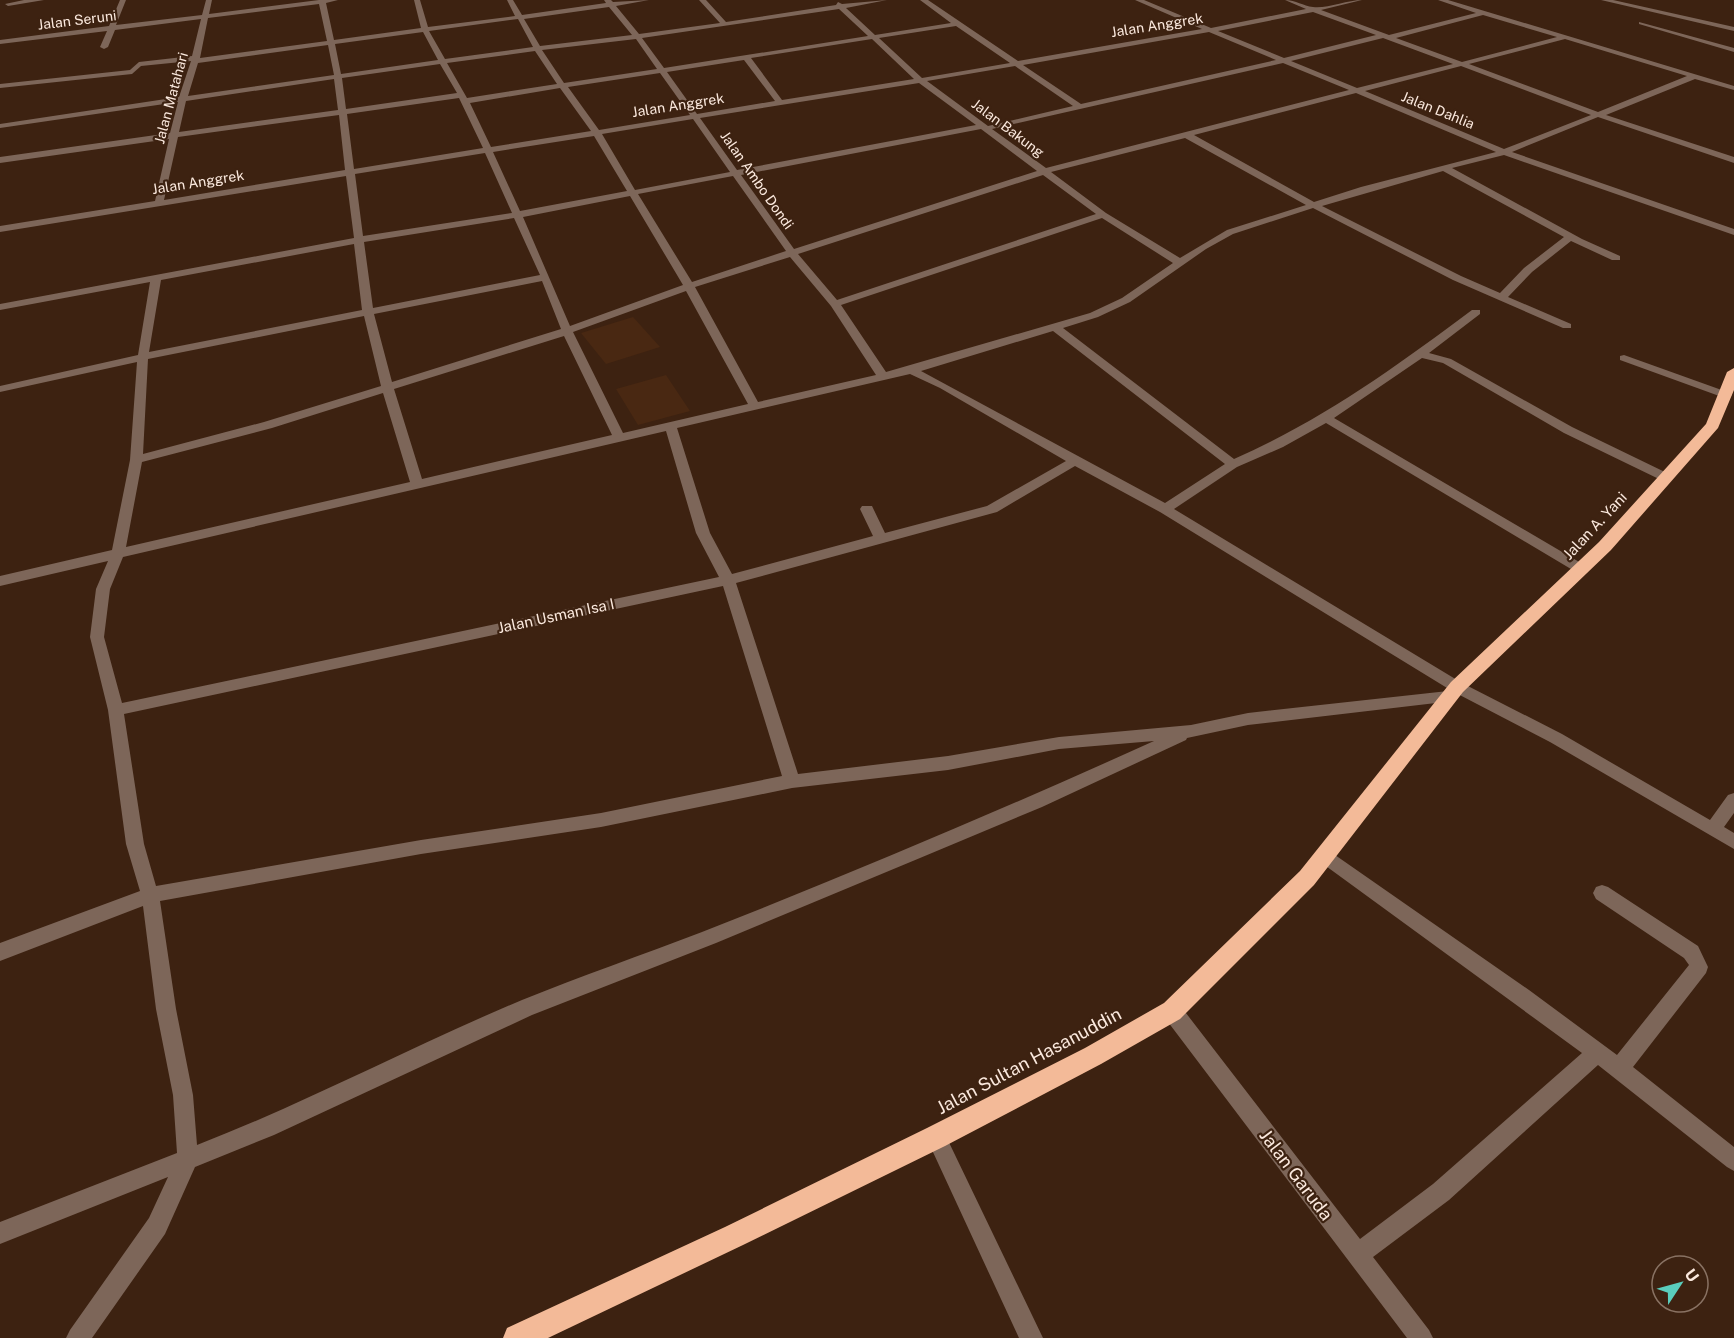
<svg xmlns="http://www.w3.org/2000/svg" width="1734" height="1338" viewBox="0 0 1734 1338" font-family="'Public Sans',sans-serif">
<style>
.built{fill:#492812}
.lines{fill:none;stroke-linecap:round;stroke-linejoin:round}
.minor{fill:#7d6659;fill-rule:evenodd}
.highway{fill:#f3ba98;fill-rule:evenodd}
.labels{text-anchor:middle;stroke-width:4.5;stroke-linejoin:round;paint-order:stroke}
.far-street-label{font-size:14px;fill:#fbe9de;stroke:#3d2211}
.street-label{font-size:15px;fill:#fbe9de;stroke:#3d2211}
.near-street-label{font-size:18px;fill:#fbe9de;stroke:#3d2211}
</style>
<rect width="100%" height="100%" fill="#3d2211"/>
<path class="built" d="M 633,317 L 660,347 L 606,364 L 581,333 Z
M 666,375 L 690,411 L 638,425 L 616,389 Z"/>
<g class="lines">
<path class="minor" d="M 24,0 L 44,0 L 8,6 L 5,4 Z
M 120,0 L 126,0 L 116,25 L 202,15 L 206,0 L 212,0 L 209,14 L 319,0 L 338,0 L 326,3 L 334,40 L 421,28 L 414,0 L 420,0 L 428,27 L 515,16 L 507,0 L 513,0 L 522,15 L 606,3 L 604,0 L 611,0 L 613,2 L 649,0 L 616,6 L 639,34 L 720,23 L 699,0 L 706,0 L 726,22 L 836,5 L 838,2 L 842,4 L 887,0 L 846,8 L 875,35 L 951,23 L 920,0 L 928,0 L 1018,61 L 1202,29 L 1135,0 L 1144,0 L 1211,28 L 1306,9 L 1285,0 C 1296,0 1303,6 1313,7 C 1326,9 1347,0 1362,0 L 1321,10 L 1389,35 L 1476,13 L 1438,0 L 1448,0 L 1734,86 L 1734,90 L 1695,79 L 1606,115 L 1734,157 L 1734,163 L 1598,117 L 1512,152 L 1734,229 L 1734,235 L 1504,155 L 1452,168 L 1582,239 L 1620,256 L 1620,260 L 1612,260 L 1571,241 L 1532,272 L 1508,297 L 1571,324 L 1571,328 L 1563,328 L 1453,280 L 1313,208 L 1233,234 L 1206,249 L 1130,302 L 1098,317 L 1063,328 L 1234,459 C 1321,421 1397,366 1472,310 L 1480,310 L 1480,314 L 1429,353 L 1451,359 L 1572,427 L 1669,474 L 1671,477 L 1669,480 L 1661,480 L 1564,433 L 1443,363 L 1422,358 L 1334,418 L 1586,566 L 1588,569 L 1586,572 L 1576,572 L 1326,423 L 1283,447 L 1237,467 L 1174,509 L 1462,683 L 1562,734 L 1710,820 L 1728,795 L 1734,793 L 1734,813 L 1724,827 L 1734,833 L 1734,849 L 1550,742 L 1452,691 L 1160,512 L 1075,466 L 997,512 L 736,583 L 798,774 L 948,756 L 1059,737 L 1191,725 L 1248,713 L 1448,691 L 1453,693 L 1456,697 L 1453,701 L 1248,725 L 1187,738 L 1186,740 L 1042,807 L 920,858 L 716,943 L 532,1015 L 274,1135 L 195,1167 L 165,1234 L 92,1338 L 66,1338 L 70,1330 L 149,1218 L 168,1177 L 0,1244 L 0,1222 L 177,1153 L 173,1095 L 156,1009 L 143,906 L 0,961 L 0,943 L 140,891 L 126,844 L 108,710 L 90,637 L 96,589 L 108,561 L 0,586 L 0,576 L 112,550 L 130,460 L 137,362 L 0,392 L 0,386 L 138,355 L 150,282 L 0,310 L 0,304 L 354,238 L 346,176 L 0,232 L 0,226 L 155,201 L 169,139 L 0,163 L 0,157 L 170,133 L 178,102 L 0,128 L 0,124 L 179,97 L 191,61 L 141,66 L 132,74 L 0,88 L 0,84 L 130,70 L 139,62 L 192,56 L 201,19 L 115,30 L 108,47 L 104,49 L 100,47 L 107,31 L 0,44 L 0,40 L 109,26 ZM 319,4 L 327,41 L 200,58 L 208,18 ZM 609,7 L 632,35 L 540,46 L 524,19 ZM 839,9 L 868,36 L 664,68 L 642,38 ZM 1313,12 L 1376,35 L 1284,58 L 1218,31 ZM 1483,15 L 1557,37 L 1462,62 L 1396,38 ZM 518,19 L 533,47 L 445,59 L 429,31 ZM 956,26 L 1010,63 L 922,78 L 879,38 ZM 423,32 L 438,60 L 341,74 L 335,44 ZM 1209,32 L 1276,60 L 1081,104 L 1023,65 ZM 1383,38 L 1453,64 L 1357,88 L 1291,61 ZM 636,39 L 657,69 L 564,83 L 542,50 ZM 872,39 L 914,79 L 782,100 L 751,58 ZM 1565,39 L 1687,76 L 1598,112 L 1469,64 ZM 328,45 L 334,75 L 188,96 L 198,63 ZM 535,51 L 557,84 L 467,98 L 447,63 ZM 744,60 L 775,101 L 697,114 L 667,72 ZM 1283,63 L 1349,90 L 1046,168 L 992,129 ZM 440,64 L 457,93 L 346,109 L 342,78 ZM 1015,66 L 1073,106 L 988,126 L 927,81 ZM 1461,66 L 1591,115 L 1504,149 L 1365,91 ZM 660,73 L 690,115 L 599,130 L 568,87 ZM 334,79 L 338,110 L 179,132 L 186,101 ZM 919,83 L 976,125 L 737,170 L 700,118 ZM 560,88 L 591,131 L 491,147 L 470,103 ZM 1356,93 L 1496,152 L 1361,187 L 1314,202 L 1194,135 ZM 459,98 L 483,148 L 354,169 L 347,114 ZM 339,115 L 345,170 L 164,200 L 178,137 ZM 693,119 L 730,172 L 635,190 L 602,134 ZM 981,129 L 1037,171 L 794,249 L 741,175 ZM 594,136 L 627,191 L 520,211 L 493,152 ZM 1185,138 L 1306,205 L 1227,230 L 1180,258 L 1106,213 L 1051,172 ZM 485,153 L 512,213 L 363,236 L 355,174 ZM 1443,171 L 1564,237 L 1524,268 L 1500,293 L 1461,276 L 1322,206 ZM 1043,175 L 1096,214 L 837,300 L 798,254 ZM 733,176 L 786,251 L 692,282 L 638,194 ZM 630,196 L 683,285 L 570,326 L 523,217 ZM 514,218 L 540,275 L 373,308 L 364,242 ZM 1102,218 L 1173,263 L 1122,298 L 1090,313 L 886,372 L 841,305 ZM 354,244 L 362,310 L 149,352 L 161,280 ZM 790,257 L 831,306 L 876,375 L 758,402 L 695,287 ZM 542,281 L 561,329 L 392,382 L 374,314 ZM 686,291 L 748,404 L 623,433 L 573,332 ZM 364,316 L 381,386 L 264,422 L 143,454 L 148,359 ZM 1053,331 L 1225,464 L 1165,503 L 921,371 ZM 564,336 L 612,435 L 422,479 L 394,389 ZM 910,374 L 940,388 L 1066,461 L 987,506 L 885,533 L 872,506 L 862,506 L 860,509 L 873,536 L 732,574 L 710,533 L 677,428 ZM 383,393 L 410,482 L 126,547 L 142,462 L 272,428 ZM 666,431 L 696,533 L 719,577 L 122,703 L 104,637 L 110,589 L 123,557 ZM 723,586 L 782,776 L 601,813 L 421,840 L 156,886 L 144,844 L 124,714 ZM 1154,741 C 1006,808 855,872 702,932 C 642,955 581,976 522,1000 C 412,1046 308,1102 197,1145 L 193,1095 L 176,1009 L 160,901 L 421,854 L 601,827 L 792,788 L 948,770 L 1059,749 Z
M 1601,0 L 1613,0 L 1734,27 L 1734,31 Z
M 1639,22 L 1734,48 L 1734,52 L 1639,24 Z
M 1624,355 L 1730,393 L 1732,395 L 1730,397 L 1722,397 L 1620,360 L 1620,356 Z
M 1325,848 L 1529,990 L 1617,1055 L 1689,965 L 1684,958 L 1596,899 L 1593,893 L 1596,887 L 1602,885 L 1608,887 L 1698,946 L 1708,967 L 1706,973 L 1633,1067 L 1734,1147 L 1734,1171 L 1727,1167 L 1598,1065 L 1449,1200 L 1373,1257 L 1429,1330 L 1433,1338 L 1407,1338 L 1165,1018 L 1162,1011 L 1165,1004 L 1172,1002 L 1179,1004 L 1360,1239 L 1433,1184 L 1582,1053 L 1319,861 L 1316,856 L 1319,851 Z
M 936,1127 L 943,1130 L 1043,1338 L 1019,1338 L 926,1137 L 929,1130 Z"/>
<path class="highway" d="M 1734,368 L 1734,390 L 1718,428 L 1611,550 L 1463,692 L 1314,885 L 1180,1019 L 1101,1064 L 945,1146 L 743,1245 L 548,1338 L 503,1338 L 507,1328 L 725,1227 L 927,1128 L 1085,1048 L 1164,1003 L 1300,871 L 1451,682 L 1599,542 L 1706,424 L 1727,372 Z"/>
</g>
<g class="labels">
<g class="far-street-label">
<text transform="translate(77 20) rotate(-7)" y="5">Jalan Seruni</text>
<text transform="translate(1157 25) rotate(-9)" y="5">Jalan Anggrek</text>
<text transform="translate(171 98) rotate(-75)" y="5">Jalan Matahari</text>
<text transform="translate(678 105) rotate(-9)" y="5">Jalan Anggrek</text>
<text transform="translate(1438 110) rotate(22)" y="5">Jalan Dahlia</text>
<text transform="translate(1008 128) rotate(37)" y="5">Jalan Bakung</text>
<text transform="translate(757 180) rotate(55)" y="5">Jalan Ambo Dondi</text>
<text transform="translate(198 182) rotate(-9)" y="5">Jalan Anggrek</text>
</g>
<g class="street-label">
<text transform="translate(1595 526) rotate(-47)" y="5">Jalan A. Yani</text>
<text transform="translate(556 616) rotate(-12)" y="5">Jalan Usman Isa I</text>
</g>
<g class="near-street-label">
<text transform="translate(1029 1061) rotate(-28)" y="6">Jalan Sultan Hasanuddin</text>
<text transform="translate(1296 1175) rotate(53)" y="6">Jalan Garuda</text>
</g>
</g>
<g transform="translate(1680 1284) rotate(54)"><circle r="28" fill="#3d2211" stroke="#897263" stroke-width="1.5"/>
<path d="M0-4.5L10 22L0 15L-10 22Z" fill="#5acebd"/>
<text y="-9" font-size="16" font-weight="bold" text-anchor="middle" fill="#fbe9de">U</text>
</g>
</svg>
